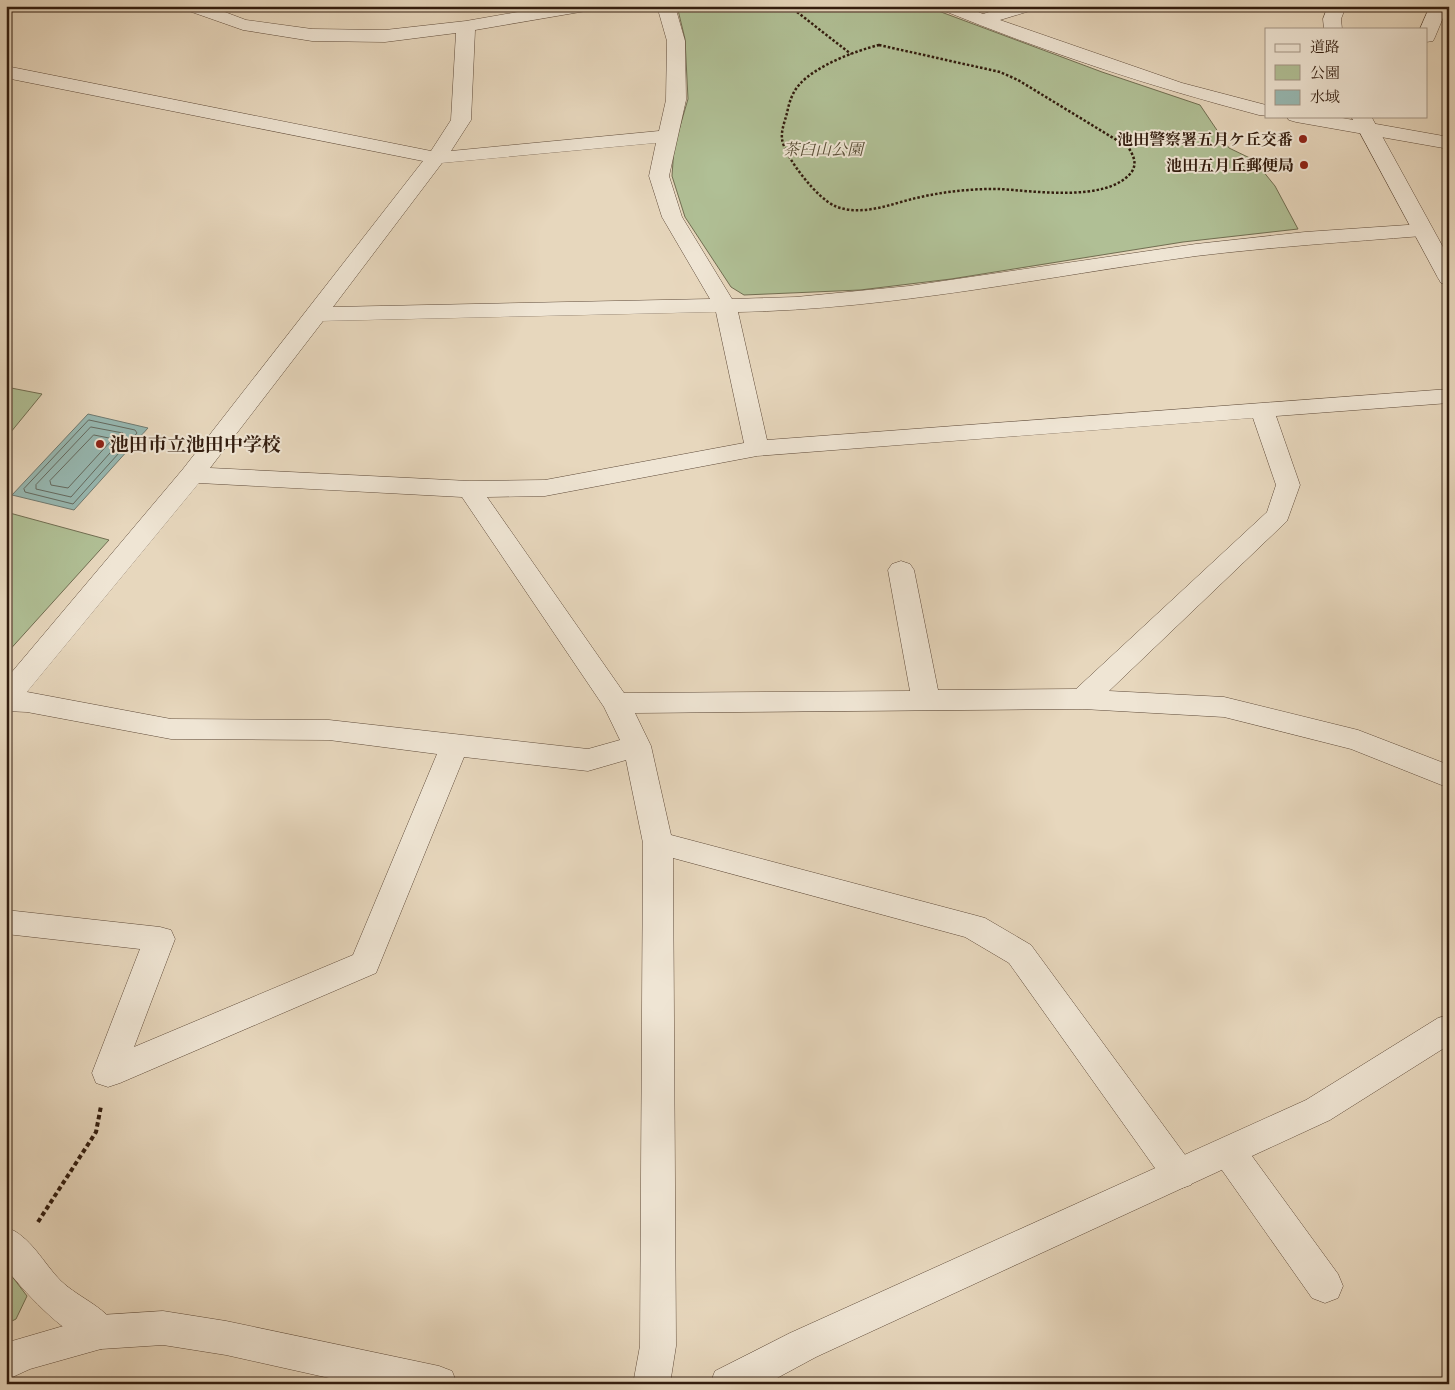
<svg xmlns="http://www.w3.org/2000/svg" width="1455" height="1390" viewBox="0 0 1455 1390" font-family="Vollkorn,'Noto Serif JP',serif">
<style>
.green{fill:#b0bf95;stroke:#716e52}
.water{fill:#97b9b3;stroke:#6f7a71}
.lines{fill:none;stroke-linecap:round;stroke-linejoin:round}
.shore{stroke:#646a60;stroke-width:1}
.minor-casing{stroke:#5f4b3a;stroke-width:1}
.tertiary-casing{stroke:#5f4b3a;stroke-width:1}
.path-far1{stroke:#321c0e;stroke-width:2.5;stroke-dasharray:2.5 2;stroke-linecap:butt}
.path{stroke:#321c0e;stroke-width:4;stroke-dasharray:4.5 3;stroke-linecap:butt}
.minor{fill:#efe5d4;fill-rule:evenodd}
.tertiary{fill:#efe5d4;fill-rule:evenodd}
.poi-dot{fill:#8f2418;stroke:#efe5d4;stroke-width:2}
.labels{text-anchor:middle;stroke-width:4;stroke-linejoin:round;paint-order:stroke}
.far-poi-label{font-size:16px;font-weight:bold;fill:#321c0e;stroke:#efe5d4;text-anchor:end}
.far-park-label{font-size:16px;font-style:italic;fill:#584d36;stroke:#efe5d4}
.poi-label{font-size:19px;font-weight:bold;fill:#321c0e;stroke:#efe5d4;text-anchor:start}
</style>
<rect width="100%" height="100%" fill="#e7d7bd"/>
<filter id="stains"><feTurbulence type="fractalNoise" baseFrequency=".004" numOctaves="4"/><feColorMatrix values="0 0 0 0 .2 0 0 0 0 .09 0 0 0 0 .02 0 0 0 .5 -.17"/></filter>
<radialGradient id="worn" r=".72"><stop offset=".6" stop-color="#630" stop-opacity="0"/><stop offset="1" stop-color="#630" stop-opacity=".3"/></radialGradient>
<path class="green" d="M 677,6 L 925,6 L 1102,72 L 1200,105 L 1229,148 L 1254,160 L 1275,186 L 1298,229 L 1183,242 L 951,279 L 860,290 L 744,295 L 731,287 L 685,217 L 672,176 L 674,147 L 688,99 L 685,39 Z
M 6,387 L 42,394 L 6,438 Z
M 6,512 L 109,540 L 6,654 Z
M 6,1274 L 11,1275 L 27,1296 L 16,1319 L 6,1324 Z"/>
<path class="water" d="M 88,414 L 148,428 L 74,510 L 12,495 Z"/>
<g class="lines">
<path class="shore" d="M 89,420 L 135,430 L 137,433 L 73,504 L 25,492 L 24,489 Z
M 91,427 L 123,433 L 125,436 L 71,497 L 36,489 L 36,485 Z
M 94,435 L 109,438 L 111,441 L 68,488 L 51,485 L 50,481 Z"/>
<defs>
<path id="minor" d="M 183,6 L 209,6 L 246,20 L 312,29 L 385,30 L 466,21 L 552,6 L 595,6 L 592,10 L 586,11 L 475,30 L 471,120 L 451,151 L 659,131 L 666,100 L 667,41 L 657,6 L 675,6 L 685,41 L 686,100 L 669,176 L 682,217 L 732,299 L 796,297 L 909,286 L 1196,244 L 1305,232 L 1422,224 L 1429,226 L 1433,230 L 1429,234 L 1422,236 C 1346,242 1271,247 1196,256 C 1043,277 892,309 738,312 L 767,440 L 1449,389 L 1449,403 L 1276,416 L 1300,485 L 1287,521 L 1109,691 L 1224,697 L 1358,730 L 1449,765 L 1449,788 L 1351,749 L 1224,717 L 1083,709 L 635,713 L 651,746 L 671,835 L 974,915 L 985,918 L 1031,945 L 1191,1163 L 1196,1174 L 1191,1185 L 1179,1189 L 1167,1185 L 1009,963 L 965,937 L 673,858 L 676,1346 L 670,1384 L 633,1384 L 640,1346 L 643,843 L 626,760 L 588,771 L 464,757 L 376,973 L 120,1083 L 108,1087 L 96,1083 L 92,1073 L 140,949 L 6,934 L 6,910 L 160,927 L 171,930 L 175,939 L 134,1047 L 353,955 L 437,754 L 329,740 L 171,739 L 27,712 L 6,711 L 6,679 L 183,469 L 423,161 L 6,78 L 6,66 L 431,151 L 451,120 L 456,33 L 385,42 L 312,41 L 243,30 L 186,10 ZM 656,143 L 649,176 L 662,217 L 710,299 L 333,307 L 442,163 ZM 716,312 L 744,443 L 545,480 L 469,481 L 210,468 L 323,321 ZM 1253,418 L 1276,485 L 1267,512 L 1076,689 L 938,690 L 914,570 L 910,564 L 901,561 L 892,564 L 888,570 L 910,691 L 624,693 L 487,497 L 545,496 L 757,456 ZM 199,483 L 462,497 L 604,707 L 620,740 L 588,749 L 329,720 L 171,719 L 27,692 Z
M 939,6 L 964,6 L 983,14 L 1008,6 L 1036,6 L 1033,10 L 1000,20 L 1182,83 L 1266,105 L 1266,116 L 1268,116 L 1259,115 C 1152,87 1045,52 942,10 Z
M 1430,6 L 1448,6 L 1435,37 L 1433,41 L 1426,42 L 1426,29 L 1420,29 Z
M 1286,116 L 1331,116 L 1449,137 L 1449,149 L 1296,122 L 1289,120 Z
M 1229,1137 L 1241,1141 L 1338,1274 L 1343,1286 L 1338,1298 L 1325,1303 L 1312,1298 L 1217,1163 L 1212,1152 L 1217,1141 Z
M 6,1227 C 31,1236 43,1263 61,1281 C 80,1299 109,1308 119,1332 L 114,1344 L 101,1349 C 63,1334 32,1300 6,1269 Z"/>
<path id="tertiary" d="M 1328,6 L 1346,6 L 1341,19 L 1342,29 L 1324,29 L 1323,19 Z
M 1351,116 L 1371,116 L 1449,258 L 1449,284 L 1441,283 L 1438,278 Z
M 1449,1015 L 1449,1045 L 1330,1120 L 816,1357 L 766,1384 L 710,1384 L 715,1371 L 790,1333 L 1306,1100 L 1438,1018 Z
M 163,1311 L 226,1321 L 439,1366 L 452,1371 L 457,1384 L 356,1384 L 226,1355 L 163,1345 L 101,1349 L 30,1369 L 6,1380 L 6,1343 L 12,1341 L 101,1315 Z"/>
</defs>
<use href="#minor" class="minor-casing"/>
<use href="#tertiary" class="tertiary-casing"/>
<path class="path-far1" d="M 809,6 L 797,12 L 851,54
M 879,45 L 1000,72 L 1018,80 L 1128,147 C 1134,156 1138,165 1130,174 C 1105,202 1034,191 999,189 C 989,189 979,189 969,190 C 951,191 934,194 916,198 C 891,204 861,217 835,206 C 818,199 785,158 782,139 C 781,130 785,121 787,113 C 789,103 792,93 799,85 C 815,66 855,51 879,45 Z"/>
<path class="path" d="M 38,1222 L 96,1132 L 101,1106"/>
<use href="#minor" class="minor"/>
<use href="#tertiary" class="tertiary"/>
</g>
<g class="poi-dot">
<circle cx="1303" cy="139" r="5"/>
<circle cx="1304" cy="165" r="5"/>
<circle cx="100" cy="444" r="5"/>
</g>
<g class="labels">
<g class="far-poi-label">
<text x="1293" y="145">池田警察署五月ケ丘交番</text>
<text x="1294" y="171">池田五月丘郵便局</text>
</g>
<g class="far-park-label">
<text x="823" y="155">茶臼山公園</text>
</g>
<g class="poi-label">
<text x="110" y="451">池田市立池田中学校</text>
</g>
</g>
<rect width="1455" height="1390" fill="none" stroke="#e7d7bd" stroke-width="25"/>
<rect x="8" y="8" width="1440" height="1375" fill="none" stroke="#321c0e" stroke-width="2.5"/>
<rect x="12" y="12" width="1430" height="1365" fill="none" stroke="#321c0e"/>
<rect x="1265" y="28" width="162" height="90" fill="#efe5d4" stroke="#a39585"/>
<rect x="1275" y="44" width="25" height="8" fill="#efe5d4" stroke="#a39585"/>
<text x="1310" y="52" font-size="15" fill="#321c0e">道路</text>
<rect x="1275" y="65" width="25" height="15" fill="#b0bf95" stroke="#a39585"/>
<text x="1310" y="78" font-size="15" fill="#321c0e">公園</text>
<rect x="1275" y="90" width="25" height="15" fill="#97b9b3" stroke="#a39585"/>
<text x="1310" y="102" font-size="15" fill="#321c0e">水域</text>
<rect width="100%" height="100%" filter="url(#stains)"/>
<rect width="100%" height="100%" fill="url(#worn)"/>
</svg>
